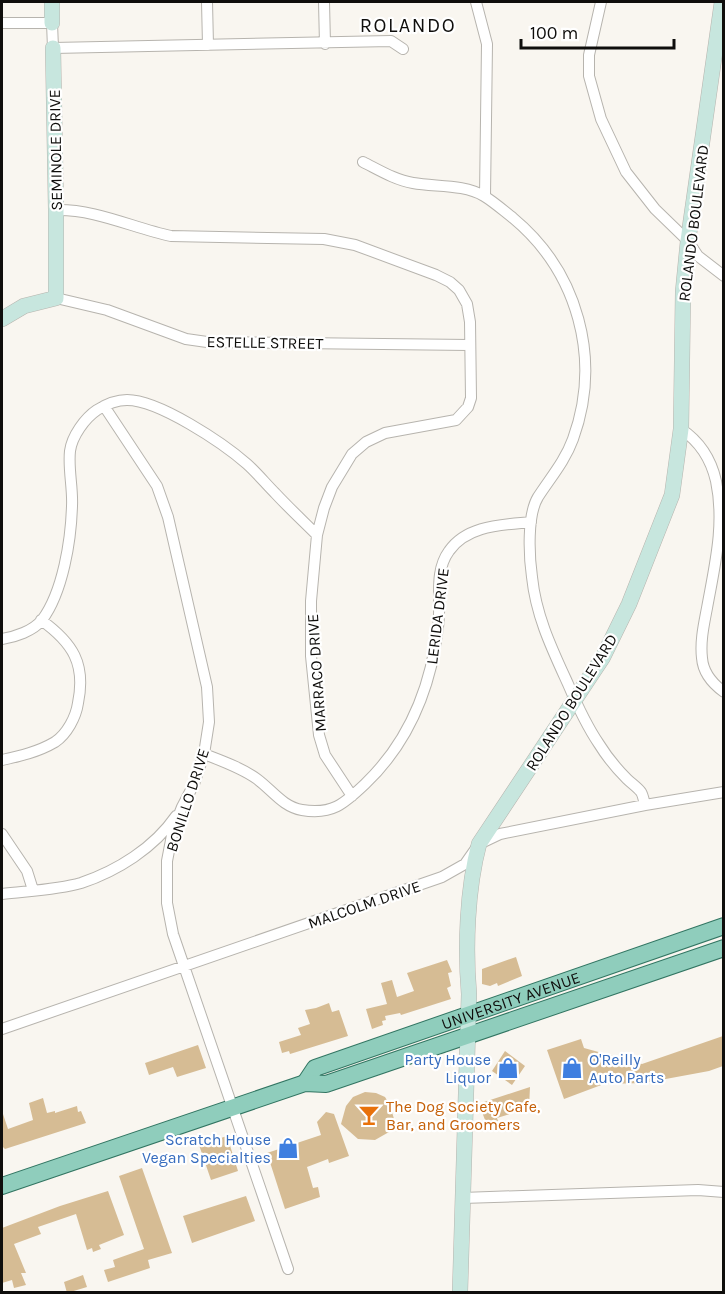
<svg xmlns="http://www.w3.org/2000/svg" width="725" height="1294" viewBox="0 0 725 1294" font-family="Karla,sans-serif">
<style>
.building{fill:#d6bc94}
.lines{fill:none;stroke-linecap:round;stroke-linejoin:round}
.street-casing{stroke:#b7b4ae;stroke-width:12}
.secondary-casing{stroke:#b7b4ae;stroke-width:16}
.primary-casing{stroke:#327562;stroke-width:18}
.street{stroke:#fff;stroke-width:10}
.secondary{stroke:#c7e6de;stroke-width:15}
.primary{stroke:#8fcdbc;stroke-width:16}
.labels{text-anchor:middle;stroke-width:4.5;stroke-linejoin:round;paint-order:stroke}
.street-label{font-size:16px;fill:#0f0e0c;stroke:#fff}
.shop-label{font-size:16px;fill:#366cbe;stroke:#fff;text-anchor:end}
.food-label{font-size:16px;fill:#c56008;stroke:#fff;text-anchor:start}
.quarter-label{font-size:20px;letter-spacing:1.5px;fill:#0f0e0c;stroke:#fff}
</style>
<rect width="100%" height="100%" fill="#f9f6f0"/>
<path class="building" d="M 516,957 L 522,976 L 498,986 L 497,983 L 490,986 L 482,984 L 482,969 Z
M 447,960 L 452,972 L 448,973 L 451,986 L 447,988 L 451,999 L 401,1015 L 400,1013 L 385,1016 L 386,1020 L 382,1021 L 383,1025 L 372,1029 L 366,1009 L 387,1004 L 381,983 L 392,980 L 397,997 L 414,991 L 407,973 Z
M 329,1003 L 332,1012 L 339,1010 L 348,1036 L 290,1054 L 289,1051 L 282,1053 L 279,1042 L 301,1035 L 298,1028 L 310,1024 L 305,1010 L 316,1008 Z
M 723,1036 L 723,1066 L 709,1071 L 644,1083 L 604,1084 L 564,1099 L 547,1050 L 581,1039 L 584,1048 L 642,1064 Z
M 198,1045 L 206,1068 L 177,1077 L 173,1067 L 149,1075 L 145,1063 Z
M 505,1051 L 525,1066 L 512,1085 L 492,1071 Z
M 530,1087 L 529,1108 L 497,1118 L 498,1121 L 487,1125 L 480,1107 L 484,1102 Z
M 365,1092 L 376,1093 L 385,1097 L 390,1105 L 394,1119 L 389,1132 L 375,1140 L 358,1139 L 341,1124 L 346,1106 L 353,1097 Z
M 43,1098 L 47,1113 L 55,1111 L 55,1113 L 77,1106 L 78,1112 L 81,1111 L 86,1123 L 5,1149 L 2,1146 L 2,1115 L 3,1114 L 8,1129 L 33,1120 L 29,1103 Z
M 326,1112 L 334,1114 L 349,1156 L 329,1163 L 328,1159 L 307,1167 L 313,1188 L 318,1187 L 320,1197 L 285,1209 L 267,1153 L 321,1135 L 317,1122 Z
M 227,1136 L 238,1171 L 211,1180 L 199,1145 Z
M 142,1168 L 172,1253 L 148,1260 L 150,1268 L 108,1282 L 104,1270 L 115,1267 L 113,1260 L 144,1249 L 119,1176 Z
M 108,1191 L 124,1235 L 99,1245 L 101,1249 L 93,1252 L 92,1248 L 87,1250 L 76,1214 L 38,1227 L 41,1234 L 14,1244 L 26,1273 L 21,1273 L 26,1285 L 14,1288 L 12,1280 L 2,1283 L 2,1228 L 60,1206 Z
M 246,1196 L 255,1221 L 192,1243 L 183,1216 Z
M 83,1275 L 87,1287 L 67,1293 L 64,1282 Z"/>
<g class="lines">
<defs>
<path id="street" d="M 207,2 L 208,45
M 324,2 L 325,44
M 476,2 L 487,44 L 485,196
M 601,2 L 589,55 L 589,76 L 601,119 L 626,172 L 655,209 L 688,241 L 698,256 L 724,276
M 2,23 L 52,23 L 53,48 L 391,41 L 403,49
M 363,162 C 379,170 395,180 413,183 C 436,187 464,184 484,196 C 494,202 504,211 513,218 C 578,272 602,359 573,439 C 565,461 551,477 538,497 C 527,515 529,556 532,577 C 536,616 552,649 568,684 C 577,705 586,725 599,744 C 607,757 617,769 627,779 C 631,783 637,787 641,792 C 643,795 644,801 645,805
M 56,210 C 96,209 133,228 171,236 L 324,239 L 355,245 L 436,275 L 450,282 L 459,290 L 467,304 L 470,322 L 471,398 L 468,407 L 456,420 L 385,433 L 366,442 L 352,454 L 332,487 L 324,508 L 317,535 L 311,601 L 311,656 L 319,735 L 325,755 L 352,796
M 56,298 L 107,310 L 186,339 L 207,342 L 469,345
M 104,406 L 157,486 L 168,517 L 207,687 L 209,722 L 204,754 L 194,784 L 182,807 L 173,830 L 167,861 L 167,903 L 173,934 L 288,1269
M 681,429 C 699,441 711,459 716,481 C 725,524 715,564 707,608 C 704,624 700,641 702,658 C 703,672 713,684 724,692
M 2,639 C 15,637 33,631 42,620 C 63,592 71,540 72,506 C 73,488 68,469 70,451 C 72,436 85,418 97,410 C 105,405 117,400 127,400 C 159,400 223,443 247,464 C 257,473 266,484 275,493 C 289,508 303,521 317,535
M 204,754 C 222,761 242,768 257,779 C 272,790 283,807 302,810 C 332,815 344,804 365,784 C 410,741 431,687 438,627 C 442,602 433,573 449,551 C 467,525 502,525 531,522
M 2,760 C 20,756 38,752 55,742 C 67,734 76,717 78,703 C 86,664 73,643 41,620
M 2,834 L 27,871 L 33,890
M 2,894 C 26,891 57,890 81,883 C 117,871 154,848 176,816
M 2,1029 L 442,877 L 465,864 L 479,844 L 500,834 L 645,805 L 724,792
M 462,1198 L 698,1190 L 724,1192"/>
<path id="secondary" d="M 52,2 L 52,23
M 2,319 L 24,306 L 56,298 L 56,210 L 53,48
M 460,1292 L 469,994 C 465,948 467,889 479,844 L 603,657 L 629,604 L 672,495 L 681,429 L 683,292 L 688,241 L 722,2"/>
<g id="primary">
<path id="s1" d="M 305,1083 L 315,1068 L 724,926"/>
<path d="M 2,1186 L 305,1083 L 326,1084 L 724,948"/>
</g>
</defs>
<use href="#street" class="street-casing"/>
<use href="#secondary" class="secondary-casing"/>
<use href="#primary" class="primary-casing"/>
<use href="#street" class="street"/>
<use href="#secondary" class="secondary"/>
<use href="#primary" class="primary"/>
</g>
<defs>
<symbol id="shop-bare" viewBox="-9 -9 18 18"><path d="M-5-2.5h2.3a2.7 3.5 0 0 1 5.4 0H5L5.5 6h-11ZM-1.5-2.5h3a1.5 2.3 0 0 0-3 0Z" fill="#3f7fe0" stroke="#fff" stroke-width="2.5" paint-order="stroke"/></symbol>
<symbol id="bar-bare" viewBox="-9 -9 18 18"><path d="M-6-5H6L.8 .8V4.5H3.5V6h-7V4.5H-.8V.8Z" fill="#e8710a" stroke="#fff" stroke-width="2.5" paint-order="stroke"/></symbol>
</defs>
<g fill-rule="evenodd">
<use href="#shop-bare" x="493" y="1053" width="30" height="30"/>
<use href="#shop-bare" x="557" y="1053" width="30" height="30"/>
<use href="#bar-bare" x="354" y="1100" width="30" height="30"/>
<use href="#shop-bare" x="273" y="1133" width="30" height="30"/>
</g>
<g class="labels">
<g class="street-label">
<text transform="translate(55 150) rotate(-91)" y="6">SEMINOLE DRIVE</text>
<text transform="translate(693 223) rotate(-83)" y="6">ROLANDO BOULEVARD</text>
<text transform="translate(265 342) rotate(1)" y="6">ESTELLE STREET</text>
<text transform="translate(437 616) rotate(-83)" y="6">LERIDA DRIVE</text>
<text transform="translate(316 673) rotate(-94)" y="6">MARRACO DRIVE</text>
<text transform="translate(571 702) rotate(-58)" y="6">ROLANDO BOULEVARD</text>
<text transform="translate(187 800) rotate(-72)" y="6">BONILLO DRIVE</text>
<text transform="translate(364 904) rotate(-19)" y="6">MALCOLM DRIVE</text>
<text dy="6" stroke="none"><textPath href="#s1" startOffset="225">UNIVERSITY AVENUE</textPath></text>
</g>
<g class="shop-label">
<text x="491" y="1065">Party House<tspan x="491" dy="18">Liquor</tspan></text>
<text x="589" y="1065" text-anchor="start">O'Reilly<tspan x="589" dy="18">Auto Parts</tspan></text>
<text x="271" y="1145">Scratch House<tspan x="271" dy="18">Vegan Specialties</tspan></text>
</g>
<g class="food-label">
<text x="386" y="1112">The Dog Society Cafe,<tspan x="386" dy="18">Bar, and Groomers</tspan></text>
</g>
<g class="quarter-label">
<text x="408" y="32">ROLANDO</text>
</g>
</g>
<rect width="725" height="1294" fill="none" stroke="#0f0e0c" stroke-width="6"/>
<path d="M521 39v9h153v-9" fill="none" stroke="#0f0e0c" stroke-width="3"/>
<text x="530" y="39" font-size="18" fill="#0f0e0c" stroke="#ffffff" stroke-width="4.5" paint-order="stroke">100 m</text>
</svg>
